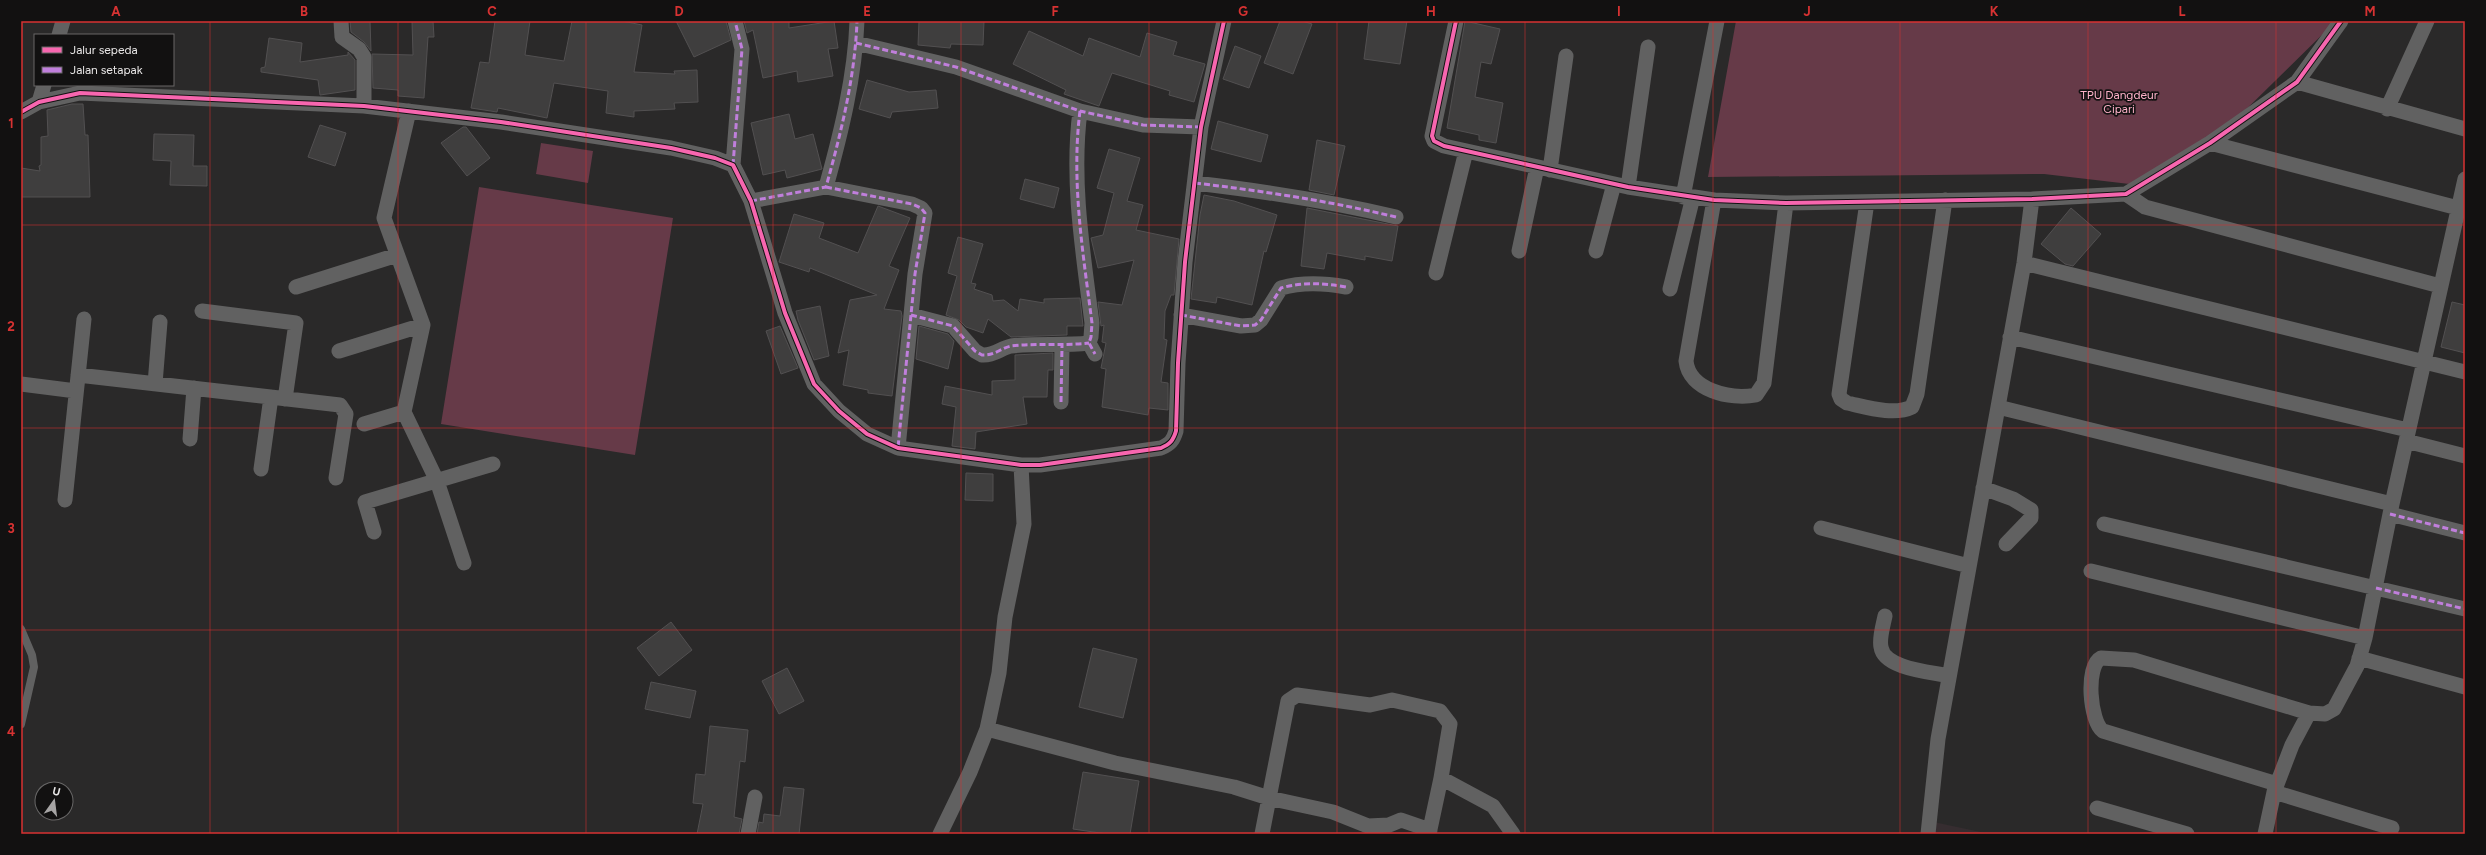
<svg xmlns="http://www.w3.org/2000/svg" width="2486" height="855" viewBox="0 0 2486 855" font-family="Figtree,sans-serif">
<style>
.built{fill:#362d30}
.green{fill:#663a48}
.building{fill:#3f3e3e;stroke:#525051}
.lines{fill:none;stroke-linecap:round;stroke-linejoin:round}
.lane{stroke:#616161;stroke-width:8}
.street{stroke:#616161;stroke-width:15}
.quiet{stroke:#c07fdc;stroke-width:3;stroke-dasharray:6 3;stroke-linecap:butt}
.cycleway-casing{stroke:#121111;stroke-width:6}
.cycleway{stroke:#f766af;stroke-width:4}
.grid{fill:none;stroke:#d73232;stroke-width:1;stroke-opacity:0.55}
.labels{text-anchor:middle;stroke-width:3.5;stroke-linejoin:round;paint-order:stroke}
.park-label{font-size:12px;fill:#feb2c9;stroke:#121111}
.neatline{fill:none;stroke:#d73232;stroke-width:1.5}
.grid-label{font-size:13px;text-anchor:middle;font-weight:bold;fill:#d73232}
</style>
<rect width="100%" height="100%" fill="#2a2929"/>
<path class="built" d="M 1929,821 L 1990,834 L 1927,834 Z"/>
<path class="green" d="M 1736,21 L 2336,21 L 2220,135 L 2138,185 L 2044,174 L 1708,177 Z
M 541,143 L 593,151 L 588,183 L 536,174 Z
M 479,187 L 673,218 L 635,455 L 441,424 Z"/>
<path class="building" d="M 350,21 L 370,21 L 371,51 L 364,42 L 351,32 Z
M 412,21 L 433,21 L 434,37 L 428,37 L 424,98 L 398,96 L 398,90 L 373,88 L 372,54 L 413,55 Z
M 495,21 L 530,21 L 525,55 L 564,61 L 572,21 L 622,21 L 642,25 L 634,72 L 675,74 L 674,71 L 697,70 L 698,102 L 674,103 L 675,109 L 634,111 L 634,117 L 606,113 L 608,91 L 554,83 L 547,118 L 498,108 L 497,112 L 471,108 L 480,62 L 489,63 Z
M 676,21 L 726,21 L 731,40 L 694,57 Z
M 744,21 L 789,21 L 789,28 L 834,21 L 838,48 L 828,49 L 833,76 L 798,82 L 797,71 L 763,78 L 753,30 L 747,33 Z
M 919,21 L 984,21 L 983,45 L 951,44 L 950,48 L 918,45 Z
M 1280,21 L 1302,21 L 1312,24 L 1293,74 L 1264,63 Z
M 1369,21 L 1407,21 L 1400,64 L 1364,59 Z
M 1465,21 L 1500,29 L 1491,64 L 1481,62 L 1475,97 L 1503,103 L 1496,143 L 1479,140 L 1479,135 L 1447,128 Z
M 1029,31 L 1083,56 L 1089,38 L 1140,57 L 1147,33 L 1177,42 L 1173,55 L 1205,64 L 1194,102 L 1169,95 L 1170,91 L 1112,73 L 1099,106 L 1064,94 L 1066,90 L 1013,64 Z
M 269,38 L 302,43 L 300,62 L 348,55 L 348,52 L 355,60 L 355,90 L 320,95 L 318,80 L 261,72 L 261,68 L 265,67 Z
M 1235,46 L 1261,56 L 1249,88 L 1223,79 Z
M 867,80 L 909,92 L 936,90 L 938,108 L 892,112 L 890,118 L 859,109 Z
M 72,104 L 83,104 L 85,135 L 88,135 L 90,197 L 21,197 L 21,168 L 40,171 L 39,166 L 41,165 L 41,137 L 48,136 L 47,110 Z
M 789,114 L 795,139 L 813,134 L 822,169 L 787,178 L 785,170 L 763,175 L 751,123 Z
M 1218,121 L 1268,135 L 1261,162 L 1211,149 Z
M 320,125 L 346,133 L 335,166 L 308,157 Z
M 463,127 L 466,127 L 490,158 L 467,176 L 441,143 Z
M 154,134 L 194,135 L 193,166 L 207,166 L 207,186 L 170,185 L 171,161 L 153,160 Z
M 1317,140 L 1345,146 L 1334,195 L 1309,190 Z
M 1109,149 L 1140,158 L 1127,201 L 1143,205 L 1136,230 L 1179,239 L 1174,295 L 1171,295 L 1165,311 L 1164,339 L 1167,340 L 1161,382 L 1168,383 L 1168,410 L 1149,408 L 1148,415 L 1102,407 L 1106,369 L 1101,368 L 1106,343 L 1102,342 L 1104,325 L 1101,326 L 1098,302 L 1122,305 L 1134,260 L 1098,268 L 1091,238 L 1103,235 L 1114,193 L 1097,188 Z
M 1025,179 L 1059,188 L 1054,208 L 1020,199 Z
M 1204,195 L 1234,201 L 1277,215 L 1266,252 L 1264,251 L 1252,305 L 1217,297 L 1216,303 L 1191,299 L 1200,215 Z
M 878,206 L 910,218 L 889,266 L 899,270 L 884,309 L 901,311 L 902,316 L 892,396 L 868,393 L 868,390 L 843,385 L 849,350 L 838,353 L 850,300 L 877,295 L 810,268 L 809,272 L 779,262 L 794,214 L 824,223 L 819,238 L 858,253 Z
M 1307,208 L 1398,226 L 1392,261 L 1365,256 L 1365,260 L 1327,253 L 1324,269 L 1301,266 Z
M 2071,208 L 2101,234 L 2073,266 L 2065,264 L 2041,244 Z
M 958,237 L 983,244 L 971,283 L 976,284 L 974,289 L 992,295 L 993,301 L 1004,300 L 1018,311 L 1020,299 L 1044,303 L 1044,299 L 1080,298 L 1083,326 L 1067,326 L 1067,335 L 1011,337 L 988,319 L 983,333 L 966,327 L 959,320 L 946,315 L 957,276 L 948,273 Z
M 2452,302 L 2465,305 L 2465,353 L 2441,347 Z
M 820,306 L 829,356 L 814,360 L 798,320 L 796,311 Z
M 780,326 L 798,368 L 781,374 L 766,331 Z
M 919,326 L 948,334 L 954,341 L 948,369 L 916,359 Z
M 1053,353 L 1053,370 L 1048,370 L 1047,397 L 1023,397 L 1027,424 L 976,432 L 975,449 L 952,446 L 956,407 L 942,404 L 945,386 L 992,395 L 992,381 L 1015,380 L 1015,355 Z
M 966,473 L 993,474 L 993,501 L 965,500 Z
M 671,622 L 692,650 L 659,676 L 637,648 Z
M 1093,648 L 1137,659 L 1123,718 L 1079,707 Z
M 787,668 L 804,701 L 779,714 L 762,681 Z
M 651,682 L 696,691 L 690,718 L 645,709 Z
M 710,726 L 748,730 L 745,762 L 740,761 L 734,817 L 742,819 L 739,834 L 697,834 L 703,804 L 693,803 L 696,774 L 705,775 Z
M 1083,772 L 1139,781 L 1130,834 L 1107,834 L 1073,829 Z
M 784,787 L 804,789 L 799,834 L 757,834 L 759,822 L 763,823 L 764,814 L 780,816 Z"/>
<g class="lines">
<path class="lane" d="M 21,629 L 32,655 L 34,667 L 21,724"/>
<path class="street" d="M 341,21 L 342,37 L 359,49 L 364,57 L 364,106
M 1456,21 L 1432,136 L 1434,141 L 1444,146 L 1628,187 L 1714,200 L 1786,203 L 2032,199 L 2126,194 L 2210,143 L 2297,82 L 2341,21
M 59,35 L 63,21
M 856,43 L 956,67 L 1080,111 L 1143,125 L 1201,127
M 2297,82 L 2465,129
M 39,102 L 44,85
M 2387,109 L 2427,21
M 409,111 L 384,218 L 423,325 L 404,412 L 437,481 L 464,563
M 1080,111 C 1071,181 1083,253 1092,323 L 1091,337 L 1089,343 L 1095,354
M 21,112 L 39,102 L 80,93 L 364,106 L 501,122 L 671,148 L 715,158 L 733,165 L 751,201 L 785,313 L 814,384 L 839,411 L 867,434 L 898,448 L 1021,465 L 1040,465 L 1161,448 C 1170,444 1173,441 1176,431 L 1178,363 L 1185,262 L 1201,127 L 1224,21
M 2210,143 L 2458,208
M 733,165 L 742,49 L 735,21
M 1550,170 L 1566,56
M 1195,183 C 1263,191 1329,201 1396,217
M 826,187 L 912,204 L 921,208 L 925,213 L 915,274 L 898,448
M 1628,187 L 1648,47
M 2126,194 L 2145,207 L 2440,286
M 1683,197 L 1717,21
M 1714,200 L 1686,361 C 1689,390 1730,400 1756,395 L 1764,383 L 1786,203
M 751,201 L 826,187 C 841,133 855,77 857,21
M 1867,202 L 1839,394 L 1841,399 L 1847,403 C 1866,407 1894,416 1912,407 L 1917,394 L 1945,200
M 1519,251 L 1537,167
M 1596,251 L 1614,184
M 2024,263 L 2465,372
M 1436,273 L 1466,151
M 296,287 L 397,255
M 1670,289 L 1693,197
M 202,311 L 296,323 L 285,399
M 911,315 L 953,326 L 975,351 L 982,355 C 994,356 1001,348 1011,346 C 1037,343 1063,346 1089,343
M 1181,315 L 1241,326 L 1255,325 L 1261,320 L 1281,288 C 1302,282 1324,283 1346,287
M 2010,337 L 2408,430
M 339,351 L 423,325
M 78,375 L 340,405 L 346,414 L 336,478
M 21,384 L 76,391
M 155,384 L 160,322
M 1061,402 L 1062,346
M 1998,407 L 2392,504
M 364,424 L 404,412
M 190,439 L 194,388
M 2406,441 L 2465,456
M 261,469 L 271,397
M 1983,488 L 2013,499 L 2031,510 L 2031,518 L 2006,544
M 65,500 L 84,319
M 2390,514 L 2465,533
M 2104,524 L 2465,609
M 1821,528 L 1969,566
M 374,532 L 365,502 L 493,464
M 2091,571 L 2365,638
M 1885,616 C 1883,626 1879,638 1881,647 C 1884,669 1932,672 1949,676
M 2359,658 L 2465,687
M 987,729 L 1115,763 L 1234,787 L 1269,798 L 1262,834
M 2277,784 L 2103,731 C 2090,722 2085,666 2101,658 L 2134,660 L 2309,713
M 2274,792 L 2392,828
M 2097,808 L 2187,834
M 1430,830 L 1401,820 L 1389,825 L 1368,826 L 1333,812 L 1269,798 L 1288,701 L 1297,695 L 1370,705 L 1392,700 L 1440,711 L 1450,724 L 1441,778
M 748,834 L 755,797
M 940,834 L 970,772 L 987,729 L 999,673 L 1005,617 L 1024,524 L 1021,465
M 1429,834 L 1441,778 L 1493,806 L 1513,834
M 1928,834 L 1938,739 L 2024,263 L 2032,199
M 2265,834 L 2274,792 L 2292,745 L 2309,713 L 2325,714 L 2334,709 L 2357,666 L 2365,638 L 2392,504 L 2465,179"/>
<path class="quiet" d="M 856,43 L 956,67 L 1080,111 L 1143,125 L 1201,127
M 1080,111 C 1071,181 1083,253 1092,323 L 1091,337 L 1089,343 L 1095,354
M 733,165 L 742,49 L 735,21
M 1195,183 C 1263,191 1329,201 1396,217
M 826,187 L 912,204 L 921,208 L 925,213 L 915,274 L 898,448
M 751,201 L 826,187 C 841,133 855,77 857,21
M 911,315 L 953,326 L 975,351 L 982,355 C 994,356 1001,348 1011,346 C 1037,343 1063,346 1089,343
M 1181,315 L 1241,326 L 1255,325 L 1261,320 L 1281,288 C 1302,282 1324,283 1346,287
M 1061,402 L 1062,346
M 2390,514 L 2465,533
M 2376,588 L 2465,609"/>
<defs>
<path id="cycleway" d="M 1456,21 L 1432,136 L 1434,141 L 1444,146 L 1628,187 L 1714,200 L 1786,203 L 2032,199 L 2126,194 L 2210,143 L 2297,82 L 2341,21
M 21,112 L 39,102 L 80,93 L 364,106 L 501,122 L 671,148 L 715,158 L 733,165 L 751,201 L 785,313 L 814,384 L 839,411 L 867,434 L 898,448 L 1021,465 L 1040,465 L 1161,448 C 1170,444 1173,441 1176,431 L 1178,363 L 1185,262 L 1201,127 L 1224,21"/>
</defs>
<use href="#cycleway" class="cycleway-casing"/>
<use href="#cycleway" class="cycleway"/>
</g>
<path class="grid" d="M 210,21 L 210,834M 398,21 L 398,834M 586,21 L 586,834M 773,21 L 773,834M 961,21 L 961,834M 1149,21 L 1149,834M 1337,21 L 1337,834M 1525,21 L 1525,834M 1713,21 L 1713,834M 1900,21 L 1900,834M 2088,21 L 2088,834M 2276,21 L 2276,834M 21,225 L 2465,225M 21,428 L 2465,428M 21,630 L 2465,630"/>
<g class="labels">
<g class="park-label">
<text x="2119" y="99">TPU Dangdeur<tspan x="2119" dy="14">Cipari</tspan></text>
</g>
</g>
<rect width="2486" height="855" fill="none" stroke="#121111" stroke-width="44"/>
<rect x="34" y="34" width="140" height="52" fill="#121111" stroke="#686767"/>
<rect x="42" y="47" width="20" height="6" fill="#f766af" stroke="#686767"/>
<text x="70" y="54" font-size="12" fill="#e9e7e7">Jalur sepeda</text>
<rect x="42" y="67" width="20" height="6" fill="#c07fdc" stroke="#686767"/>
<text x="70" y="74" font-size="12" fill="#e9e7e7">Jalan setapak</text>
<g transform="translate(54 801) rotate(14)"><circle r="19" fill="#121111" stroke="#686767"/>
<path d="M0-3L7 15L0 10L-7 15Z" fill="#a6a4a4"/>
<text y="-6" font-size="11" font-weight="bold" text-anchor="middle" fill="#e9e7e7">U</text>
</g>
<rect x="22" y="22" width="2442" height="811" class="neatline"/>
<g class="grid-label">
<text x="116" y="16">A</text>
<text x="304" y="16">B</text>
<text x="492" y="16">C</text>
<text x="679" y="16">D</text>
<text x="867" y="16">E</text>
<text x="1055" y="16">F</text>
<text x="1243" y="16">G</text>
<text x="1431" y="16">H</text>
<text x="1619" y="16">I</text>
<text x="1807" y="16">J</text>
<text x="1994" y="16">K</text>
<text x="2182" y="16">L</text>
<text x="2370" y="16">M</text>
<text x="11" y="128">1</text>
<text x="11" y="331">2</text>
<text x="11" y="533">3</text>
<text x="11" y="736">4</text>
</g>
</svg>
